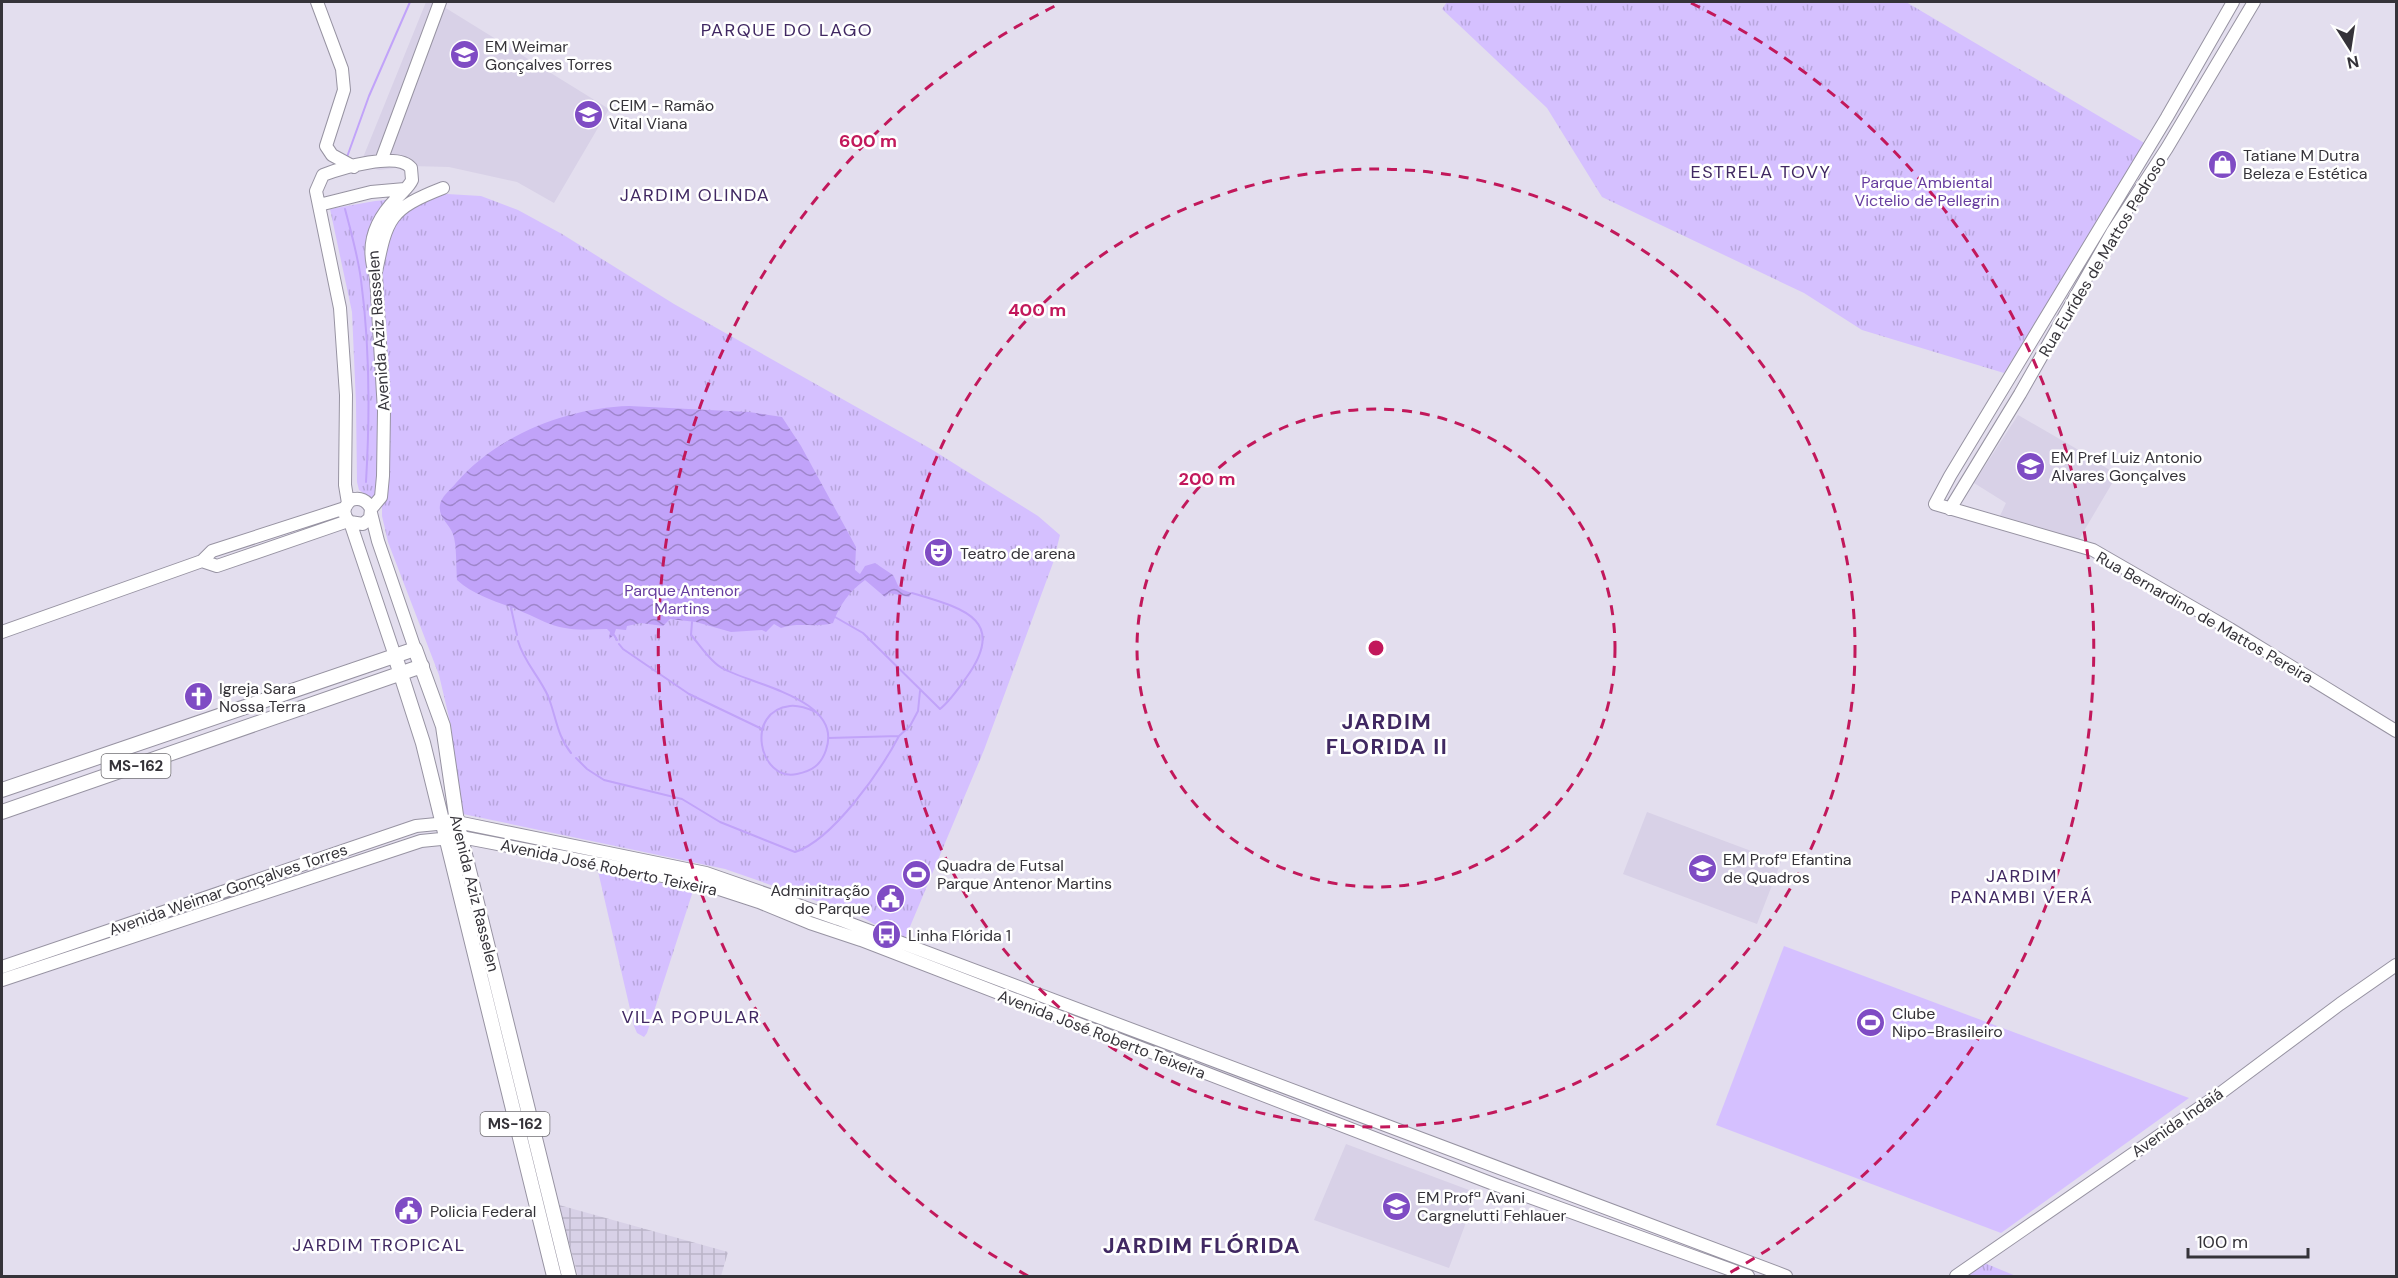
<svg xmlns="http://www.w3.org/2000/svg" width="2398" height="1278" viewBox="0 0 2398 1278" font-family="'DM Sans',sans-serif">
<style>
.built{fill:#d8d1e7}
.industrial{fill:url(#industrial-grid)}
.green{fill:#d5c0ff}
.park{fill:url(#park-tufts)}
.water{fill:url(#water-waves)}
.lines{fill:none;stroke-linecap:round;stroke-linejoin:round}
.stream{stroke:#c1a3f9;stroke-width:2}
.secondary-casing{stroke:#9793a2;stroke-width:14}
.primary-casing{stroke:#9793a2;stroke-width:16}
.secondary{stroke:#fff;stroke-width:12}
.primary{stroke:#fff;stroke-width:14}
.ring{fill:none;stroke:#c2185b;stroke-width:3;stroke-dasharray:10 8}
.labels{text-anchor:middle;stroke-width:5;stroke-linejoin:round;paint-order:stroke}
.shield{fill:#fff;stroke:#727074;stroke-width:1.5}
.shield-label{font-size:15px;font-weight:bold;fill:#353339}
.poi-label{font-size:16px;fill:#353339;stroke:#fff;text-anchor:start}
.park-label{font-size:16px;fill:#663c9f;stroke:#fff}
.street-label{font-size:16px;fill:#353339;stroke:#fff}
.neighbourhood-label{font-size:18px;letter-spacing:1.5px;fill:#402862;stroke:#fff}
.district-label{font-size:22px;font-weight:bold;letter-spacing:1.5px;fill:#402862;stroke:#fff}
.centre{fill:#c2185b;stroke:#fff;stroke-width:3}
.ring-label{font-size:18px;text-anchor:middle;font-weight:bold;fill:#c2185b;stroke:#fff;stroke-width:5;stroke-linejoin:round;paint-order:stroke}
</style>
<defs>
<pattern id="industrial-grid" width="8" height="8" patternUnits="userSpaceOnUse" patternTransform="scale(1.5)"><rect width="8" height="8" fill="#d8d1e7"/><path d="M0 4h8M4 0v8" fill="none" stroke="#bab4c7"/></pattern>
<pattern id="park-tufts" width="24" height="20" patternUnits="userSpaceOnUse" patternTransform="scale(1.5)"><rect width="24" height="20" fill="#d5c0ff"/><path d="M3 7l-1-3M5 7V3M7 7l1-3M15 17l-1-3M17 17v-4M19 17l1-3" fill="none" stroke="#b7a5db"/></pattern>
<pattern id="water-waves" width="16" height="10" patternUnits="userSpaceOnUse" patternTransform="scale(1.5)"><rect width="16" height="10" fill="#c1a3f9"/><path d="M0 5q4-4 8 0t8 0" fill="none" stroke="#9e85cb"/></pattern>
</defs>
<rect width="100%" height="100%" fill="#e3deee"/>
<path class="built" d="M 426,2 L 436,2 L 609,109 L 554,203 L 517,182 L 449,167 L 411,166 L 379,170 L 360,165 Z
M 2018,415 L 2082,452 L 2117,475 L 2078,541 L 1999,518 L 2006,503 L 1974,483 Z
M 1647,812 L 1781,862 L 1757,924 L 1623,874 Z
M 1346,1144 L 1477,1193 L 1449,1268 L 1314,1220 Z"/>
<path class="industrial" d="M 559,1205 L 728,1252 L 721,1276 L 578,1276 Z"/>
<path class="green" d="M 1784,946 L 2189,1098 L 2001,1233 L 1716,1125 Z"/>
<path class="park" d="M 1447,2 L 1906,2 L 2146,144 L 2004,373 L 1862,330 L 1804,293 L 1602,197 L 1547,108 L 1442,9 Z
M 447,194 L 481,196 L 518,210 L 562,234 L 674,304 L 931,449 L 1038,516 L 1060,535 L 1053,563 L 984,750 L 904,941 L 860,916 L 725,869 L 463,814 L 459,798 L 451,726 L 439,675 L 388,542 L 382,516 L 382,498 L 374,500 L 359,490 L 357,482 L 356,403 L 352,312 L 330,209 L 375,201 Z
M 597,867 L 693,891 L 647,1033 L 644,1037 L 637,1033 L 634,1026 Z
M 1982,1262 L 2016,1276 L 1971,1276 L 1963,1274 Z"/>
<path class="water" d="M 629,406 L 749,412 L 782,417 L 801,446 L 856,547 L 855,570 L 860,574 L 865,566 L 875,563 L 893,575 C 900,588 896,588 912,593 L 909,597 L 889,593 L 885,597 L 865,580 C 849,592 840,604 833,623 C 816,628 797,622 781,628 L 774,624 L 766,632 L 762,630 L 731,632 L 696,622 L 670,619 L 663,626 L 641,623 L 627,626 L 626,630 L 616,629 L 614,635 L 609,639 L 610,632 L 607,629 C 593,629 579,631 565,628 C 550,626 538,618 525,613 C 501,602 477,598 457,580 C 456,568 457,545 453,534 C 449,523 438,518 440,505 C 441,497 450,490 456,483 C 497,435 567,408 629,406 Z"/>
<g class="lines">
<path class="stream" d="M 347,157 L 369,96 L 410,2
M 345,209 C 351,232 358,256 361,280 C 370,347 370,415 366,482
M 511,608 L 517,635
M 835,617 L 863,633 L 940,709 C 950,701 959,688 966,678 C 1009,619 962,608 912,593
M 692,622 L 691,635 C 700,645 710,662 722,668 C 752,685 844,699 826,750 C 821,765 812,771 797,774 C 759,782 744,711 790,706 C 799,705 807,708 816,712
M 614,635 L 617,640
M 518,641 C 524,662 539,676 548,696 C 556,716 557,736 571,753
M 619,644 L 623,649 L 689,694 L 762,729
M 828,738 L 899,736 L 910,726 L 918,711 L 920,691
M 576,758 L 587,769 L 604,780 L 682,799 L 720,822 L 795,852 C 833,840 881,770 899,736"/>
<defs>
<path id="secondary" d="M 317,2 L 342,69 L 344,90 L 326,146 L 332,155 L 354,167
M 2233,2 L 2167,117 L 1950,476 L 1935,504 L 2093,550 L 2230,629 L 2396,731
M 381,161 L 440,2
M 319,205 L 371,192 L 405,189
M 376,272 C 387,218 389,209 443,188
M 348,503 L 345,485 L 346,395 L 340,308 L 316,191 L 323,175 C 341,168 398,151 411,168 L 412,180 C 409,187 402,192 397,198 C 375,220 365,246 376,276 L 384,411 L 383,476 L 381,497 L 371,509
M 1950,509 L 2020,394 L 2113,231 L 2167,148 L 2254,2
M 371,513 L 378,541 L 415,649
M 350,522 L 363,524 L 370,518 L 371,509 C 367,500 360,497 351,500 C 343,507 342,515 350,522 L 395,656
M 202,561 L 217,566 L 348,521
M 2,632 L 202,561 L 212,551 L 345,508
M 2,967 L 416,826 L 457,822 L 706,873 L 838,919 L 1786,1276
M 2,980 L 421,841 L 461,837 L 704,884 L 759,902 L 810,923 L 861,940 L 1496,1185 L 1748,1276
M 1956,1276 L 2218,1095 L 2340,1004 L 2396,965"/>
<path id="primary" d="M 395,656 L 423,743 L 554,1276
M 2,790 L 415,649 L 443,726 L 457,822 L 569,1276
M 2,812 L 422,666"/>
</defs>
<use href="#secondary" class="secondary-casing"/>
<use href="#primary" class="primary-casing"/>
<use href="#secondary" class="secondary"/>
<use href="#primary" class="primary"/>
</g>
<g class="ring">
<circle cx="1376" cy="648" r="239"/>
<circle cx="1376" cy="648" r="479"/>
<path d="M1028 1276A718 718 0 0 1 1061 3M1691 3A718 718 0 0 1 1724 1276"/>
</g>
<defs>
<symbol id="school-disc" viewBox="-11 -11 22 22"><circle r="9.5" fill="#7f4cc4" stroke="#fff"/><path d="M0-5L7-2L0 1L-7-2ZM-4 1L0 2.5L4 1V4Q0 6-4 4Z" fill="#fff"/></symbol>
<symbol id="shop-disc" viewBox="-11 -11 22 22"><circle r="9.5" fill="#7f4cc4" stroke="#fff"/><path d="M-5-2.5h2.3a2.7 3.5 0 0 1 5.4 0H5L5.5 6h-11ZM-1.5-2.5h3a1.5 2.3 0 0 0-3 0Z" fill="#fff"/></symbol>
<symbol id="theatre-disc" viewBox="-11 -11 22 22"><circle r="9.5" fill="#7f4cc4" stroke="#fff"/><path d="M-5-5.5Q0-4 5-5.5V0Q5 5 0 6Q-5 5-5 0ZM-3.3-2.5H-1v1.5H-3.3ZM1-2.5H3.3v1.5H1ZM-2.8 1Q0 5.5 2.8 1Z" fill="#fff"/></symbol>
<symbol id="church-disc" viewBox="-11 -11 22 22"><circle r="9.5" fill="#7f4cc4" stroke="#fff"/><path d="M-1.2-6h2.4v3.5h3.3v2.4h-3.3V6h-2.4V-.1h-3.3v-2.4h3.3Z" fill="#fff"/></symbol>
<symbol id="stadium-disc" viewBox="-11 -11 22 22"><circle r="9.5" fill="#7f4cc4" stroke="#fff"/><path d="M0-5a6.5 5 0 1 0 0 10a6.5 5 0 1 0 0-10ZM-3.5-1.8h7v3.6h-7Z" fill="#fff"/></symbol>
<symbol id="civic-disc" viewBox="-11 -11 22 22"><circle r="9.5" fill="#7f4cc4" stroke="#fff"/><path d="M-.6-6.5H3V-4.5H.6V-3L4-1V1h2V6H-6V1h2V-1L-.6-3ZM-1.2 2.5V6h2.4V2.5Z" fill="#fff"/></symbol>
<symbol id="bus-disc" viewBox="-11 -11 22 22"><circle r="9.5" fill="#7f4cc4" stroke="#fff"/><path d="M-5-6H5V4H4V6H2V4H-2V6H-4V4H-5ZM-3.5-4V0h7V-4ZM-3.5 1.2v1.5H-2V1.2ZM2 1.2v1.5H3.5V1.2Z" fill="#fff"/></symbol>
</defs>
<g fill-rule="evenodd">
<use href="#school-disc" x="448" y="38" width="33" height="33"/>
<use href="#school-disc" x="572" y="98" width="33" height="33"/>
<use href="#shop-disc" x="2206" y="148" width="33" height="33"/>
<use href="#school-disc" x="2014" y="450" width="33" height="33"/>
<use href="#theatre-disc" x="922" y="536" width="33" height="33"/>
<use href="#church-disc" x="182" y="680" width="33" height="33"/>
<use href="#school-disc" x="1686" y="852" width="33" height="33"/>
<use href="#stadium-disc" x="900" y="858" width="33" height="33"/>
<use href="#civic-disc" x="874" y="882" width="33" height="33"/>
<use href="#bus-disc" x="870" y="918" width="33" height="33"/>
<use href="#stadium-disc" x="1854" y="1006" width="33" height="33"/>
<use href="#school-disc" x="1380" y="1190" width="33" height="33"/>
<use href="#civic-disc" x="392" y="1194" width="33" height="33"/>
</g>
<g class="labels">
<g class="shield">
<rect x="101.5" y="754" width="69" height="24" rx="4.5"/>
<rect x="480.5" y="1112" width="69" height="24" rx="4.5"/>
</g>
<g class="shield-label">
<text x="136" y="771">MS-162</text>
<text x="515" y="1129">MS-162</text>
</g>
<g class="poi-label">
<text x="485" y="52">EM Weimar<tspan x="485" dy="18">Gonçalves Torres</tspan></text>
<text x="609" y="111">CEIM - Ramão<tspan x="609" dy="18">Vital Viana</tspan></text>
<text x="2243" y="161">Tatiane M Dutra<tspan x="2243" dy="18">Beleza e Estética</tspan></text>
<text x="2051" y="463">EM Pref Luiz Antonio<tspan x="2051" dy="18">Alvares Gonçalves</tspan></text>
<text x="960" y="559">Teatro de arena</text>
<text x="219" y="694">Igreja Sara<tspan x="219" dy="18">Nossa Terra</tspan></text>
<text x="1723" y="865">EM Profª Efantina<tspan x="1723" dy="18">de Quadros</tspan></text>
<text x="937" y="871">Quadra de Futsal<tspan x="937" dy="18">Parque Antenor Martins</tspan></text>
<text x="870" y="896" text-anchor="end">Adminitração<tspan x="870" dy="18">do Parque</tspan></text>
<text x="908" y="941">Linha Flórida 1</text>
<text x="1892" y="1019">Clube<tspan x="1892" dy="18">Nipo-Brasileiro</tspan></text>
<text x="1417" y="1203">EM Profª Avani<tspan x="1417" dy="18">Cargnelutti Fehlauer</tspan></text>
<text x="430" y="1217">Policia Federal</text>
</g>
<g class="park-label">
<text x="1927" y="188">Parque Ambiental<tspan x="1927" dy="18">Victelio de Pellegrin</tspan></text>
<text x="682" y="596">Parque Antenor<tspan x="682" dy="18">Martins</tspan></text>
</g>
<g class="street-label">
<text transform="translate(2102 256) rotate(-59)" y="6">Rua Eurídes de Mattos Pedroso</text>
<text transform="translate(378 331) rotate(-94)" y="6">Avenida Aziz Rasselen</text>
<text transform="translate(2205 617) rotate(30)" y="6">Rua Bernardino de Mattos Pereira</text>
<text transform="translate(609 867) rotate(12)" y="6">Avenida José Roberto Teixeira</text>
<text transform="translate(228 889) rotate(-19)" y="6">Avenida Weimar Gonçalves Torres</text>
<text transform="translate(475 893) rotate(76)" y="6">Avenida Aziz Rasselen</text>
<text transform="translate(1102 1034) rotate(21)" y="6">Avenida José Roberto Teixeira</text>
<text transform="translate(2177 1122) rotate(-35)" y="6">Avenida Indaiá</text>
</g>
<g class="neighbourhood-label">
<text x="787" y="36">PARQUE DO LAGO</text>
<text x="1761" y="178">ESTRELA TOVY</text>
<text x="695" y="201">JARDIM OLINDA</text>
<text x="2022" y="882">JARDIM<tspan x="2022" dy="21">PANAMBI VERÁ</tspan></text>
<text x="691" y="1023">VILA POPULAR</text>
<text x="379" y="1251">JARDIM TROPICAL</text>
</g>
<g class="district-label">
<text x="1387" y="729">JARDIM<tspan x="1387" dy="25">FLORIDA II</tspan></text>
<text x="1202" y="1253">JARDIM FLÓRIDA</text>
</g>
</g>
<circle cx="1376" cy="648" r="9" class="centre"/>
<g class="ring-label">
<text x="868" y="147">600 m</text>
<text x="1037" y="316">400 m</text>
<text x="1207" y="485">200 m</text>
</g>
<rect width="2398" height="1278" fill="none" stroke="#353339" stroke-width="6"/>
<g transform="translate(2350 48) rotate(168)" stroke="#ffffff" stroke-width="4.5" paint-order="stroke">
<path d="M0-4.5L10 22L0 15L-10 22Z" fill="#353339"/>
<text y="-9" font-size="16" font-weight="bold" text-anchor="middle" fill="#353339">N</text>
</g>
<path d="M2188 1248v9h120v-9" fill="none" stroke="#353339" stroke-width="3"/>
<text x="2197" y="1248" font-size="18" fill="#353339" stroke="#ffffff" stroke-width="4.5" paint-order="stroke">100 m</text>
</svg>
